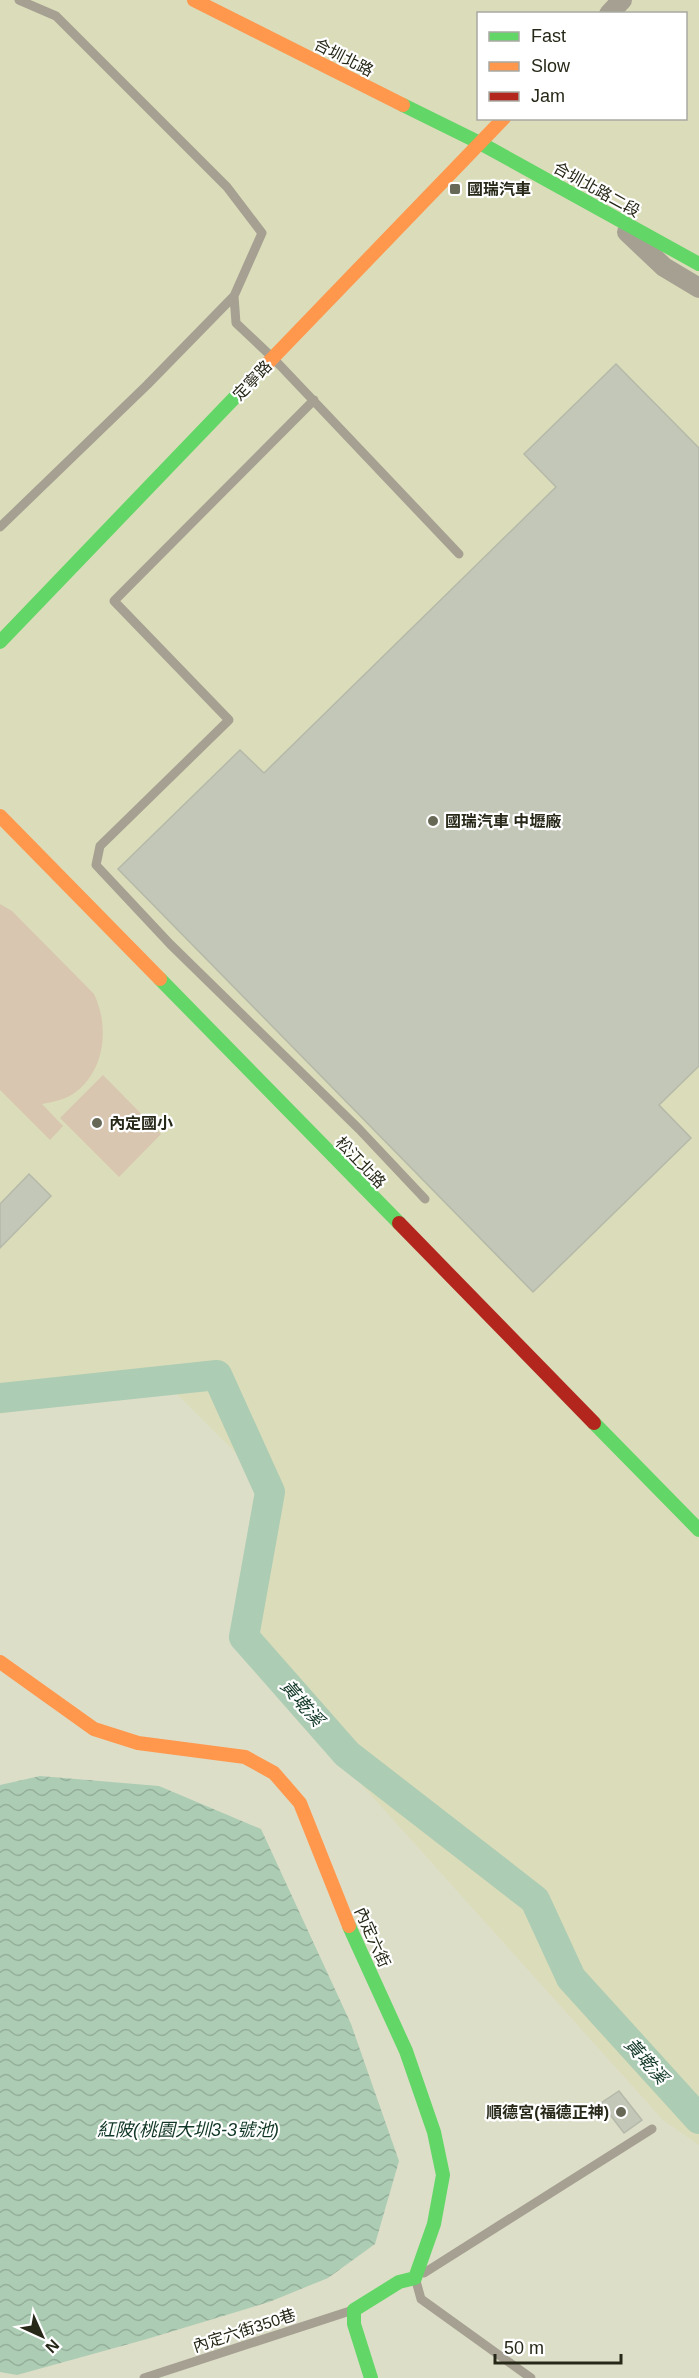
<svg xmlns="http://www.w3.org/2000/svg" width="699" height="2378" viewBox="0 0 699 2378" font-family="Helvetica,'Noto Sans TC',sans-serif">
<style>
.built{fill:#dbdcb9;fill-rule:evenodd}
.pitch{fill:#d9c6b0}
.water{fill:url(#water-waves)}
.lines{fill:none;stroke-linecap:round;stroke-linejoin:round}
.river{stroke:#acccb4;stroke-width:30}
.building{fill:#c3c7b7;stroke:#b5b9a9;stroke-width:1.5}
.lane{stroke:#a5a092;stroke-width:9}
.street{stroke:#a5a092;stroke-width:20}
.fast{stroke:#63d668;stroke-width:14}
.slow{stroke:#ff974d;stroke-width:14}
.jam{stroke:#b3261e;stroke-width:14}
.poi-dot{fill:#676856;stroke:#fff;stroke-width:2}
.labels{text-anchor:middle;stroke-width:4.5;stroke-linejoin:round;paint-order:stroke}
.street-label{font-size:16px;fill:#282819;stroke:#fff}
.poi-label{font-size:16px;font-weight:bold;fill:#282819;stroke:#fff;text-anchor:start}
.water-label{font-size:18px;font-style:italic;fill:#113726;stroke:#fff}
</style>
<defs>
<pattern id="water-waves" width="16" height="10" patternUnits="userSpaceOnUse" patternTransform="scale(1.5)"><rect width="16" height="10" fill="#acccb4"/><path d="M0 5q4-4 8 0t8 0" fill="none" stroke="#94af9a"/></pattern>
</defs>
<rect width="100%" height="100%" fill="#dddec8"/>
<path class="built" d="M 0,0 L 699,0 L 699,2145 L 663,2120 L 255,1666 L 279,1496 L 167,1384 L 0,1414 ZM 478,14 L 686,14 L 686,118 L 478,118 Z"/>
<path class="pitch" d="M 0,904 L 12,911 L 94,994 C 110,1027 105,1072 73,1094 C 64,1100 52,1102 42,1104 L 63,1126 L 50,1140 L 0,1090 Z
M 103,1075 L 161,1134 L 119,1177 L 60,1118 Z"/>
<path class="water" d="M 40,1776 L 159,1786 L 261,1829 L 351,2024 L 399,2161 L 375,2244 L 328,2278 L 269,2302 L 147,2339 L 17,2375 L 0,2372 L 0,1785 Z"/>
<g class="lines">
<path class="river" d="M 0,1398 L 217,1375 L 270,1492 L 244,1637 L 347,1754 L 535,1900 L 571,1978 L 699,2119"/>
</g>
<path class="building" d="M 616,364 L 699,448 L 699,1066 L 659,1105 L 691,1138 L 533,1292 L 118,869 L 240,750 L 264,773 L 556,487 L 524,454 Z
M 29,1174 L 51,1196 L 0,1248 L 0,1204 Z
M 619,2091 L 642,2120 L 624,2133 L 601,2103 Z"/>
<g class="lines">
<path class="lane" d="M 19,0 L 56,16 L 227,187 L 262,233 L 234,296 L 236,323 L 273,358 L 459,554
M 314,400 L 114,601 L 229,720 L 100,846 L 96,865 L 170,944 L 359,1129 L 425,1199
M 0,527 L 147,385 L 234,296
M 424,2273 L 652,2129
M 416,2281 L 421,2299 L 531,2378
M 144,2378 L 350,2311"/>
<path class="street" d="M 609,14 L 622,0
M 627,232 L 664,267 L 699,288"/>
<path class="fast" d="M 403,105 L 480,143 L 699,264
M 0,642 L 265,366
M 160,979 L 399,1223
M 594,1423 L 699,1530
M 349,1926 L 406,2051 L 434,2132 L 443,2175 L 434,2224 L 415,2278 L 399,2282 L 354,2310 L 354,2324 L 371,2378"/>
<path class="slow" d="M 194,0 L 403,105
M 265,366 L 504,118
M 0,816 L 160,979
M 0,1662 L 94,1729 L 138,1743 L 245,1757 L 274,1773 L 300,1803 L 349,1926"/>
<path class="jam" d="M 399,1223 L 594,1423"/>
</g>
<g class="poi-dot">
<rect x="449" y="183" width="12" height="12" rx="3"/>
<circle cx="433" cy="821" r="6"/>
<circle cx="97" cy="1123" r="6"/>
<circle cx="621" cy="2112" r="6"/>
</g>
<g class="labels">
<g class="street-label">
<text transform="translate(344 57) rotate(27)" y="6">合圳北路</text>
<text transform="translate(597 189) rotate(29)" y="6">合圳北路二段</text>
<text transform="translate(252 380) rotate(-46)" y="6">定寧路</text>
<text transform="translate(361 1162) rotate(46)" y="6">松江北路</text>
<text transform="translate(373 1937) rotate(66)" y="6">內定六街</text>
<text transform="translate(244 2330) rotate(-18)" y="6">內定六街350巷</text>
</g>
<g class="poi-label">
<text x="467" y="195">國瑞汽車</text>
<text x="445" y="827">國瑞汽車 中壢廠</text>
<text x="109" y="1129">內定國小</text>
<text x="609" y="2118" text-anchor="end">順德宮(福德正神)</text>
</g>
<g class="water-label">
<text transform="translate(302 1703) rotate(49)" y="6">黃墘溪</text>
<text transform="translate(646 2061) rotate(48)" y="6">黃墘溪</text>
<text x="188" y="2136">紅陂(桃園大圳3-3號池)</text>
</g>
</g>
<rect x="477" y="12" width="210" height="108" fill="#ffffff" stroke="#a9a9a3" stroke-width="1.5"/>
<rect x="489" y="32" width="30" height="9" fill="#63d668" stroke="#a9a9a3" stroke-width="1.5"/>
<text x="531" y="42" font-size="18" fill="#282819">Fast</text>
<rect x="489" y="62" width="30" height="9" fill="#ff974d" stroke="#a9a9a3" stroke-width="1.5"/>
<text x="531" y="72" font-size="18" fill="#282819">Slow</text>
<rect x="489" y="92" width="30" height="9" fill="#b3261e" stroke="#a9a9a3" stroke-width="1.5"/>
<text x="531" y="102" font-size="18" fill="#282819">Jam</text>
<g transform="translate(42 2336) rotate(135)" stroke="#ffffff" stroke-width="4.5" paint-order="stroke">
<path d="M0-4.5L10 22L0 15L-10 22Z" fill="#282819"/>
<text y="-9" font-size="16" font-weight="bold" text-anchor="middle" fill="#282819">N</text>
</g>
<path d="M495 2354v9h126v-9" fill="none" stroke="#282819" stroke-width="3"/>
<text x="504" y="2354" font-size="18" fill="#282819" stroke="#ffffff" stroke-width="4.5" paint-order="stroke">50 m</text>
</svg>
